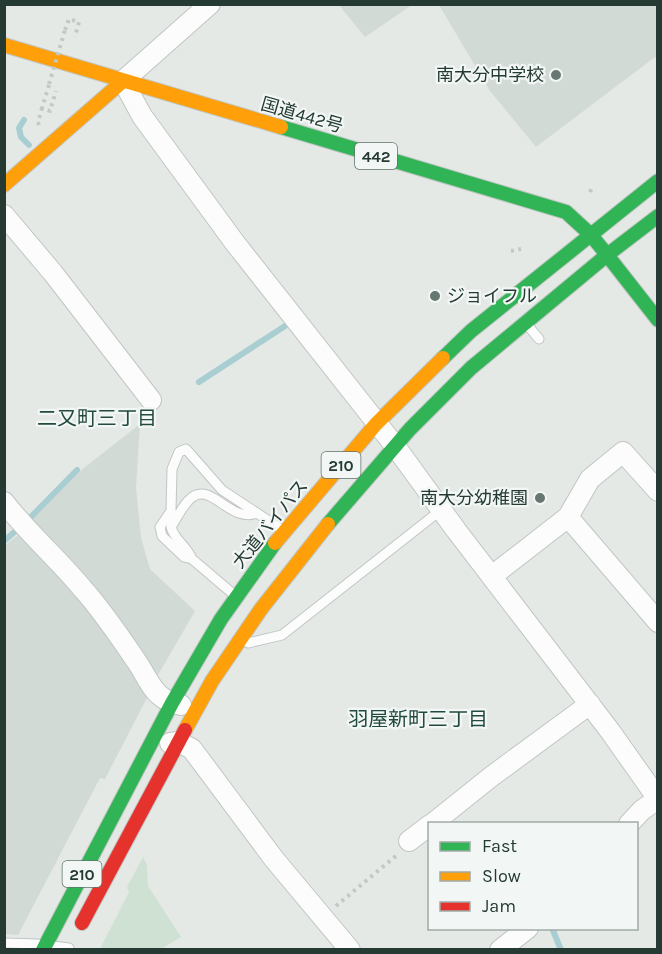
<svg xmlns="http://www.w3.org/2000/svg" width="662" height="954" font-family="Karla,'Noto Sans JP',sans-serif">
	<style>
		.built { fill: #d2dad6 }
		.green { fill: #cfe1d3 }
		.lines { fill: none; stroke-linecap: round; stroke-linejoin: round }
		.stream { stroke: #a8ced2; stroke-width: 6 }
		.lane-casing { stroke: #c1c6c3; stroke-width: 11 }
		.street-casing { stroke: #c1c6c3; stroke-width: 22 }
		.fast-casing { stroke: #c0c6c3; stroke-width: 16 }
		.slow-casing { stroke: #c0c6c3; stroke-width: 16 }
		.jam-casing { stroke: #c0c6c3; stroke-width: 16 }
		.path { stroke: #c1c9c4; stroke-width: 4; stroke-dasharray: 3 4.5; stroke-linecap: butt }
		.lane { stroke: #fbfcfb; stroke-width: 9 }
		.street { stroke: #fbfcfb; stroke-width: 20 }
		.fast { stroke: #30b455; stroke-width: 14 }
		.slow { stroke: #ff9f0a; stroke-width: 14 }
		.jam { stroke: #e5322d; stroke-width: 14 }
		.path-bridge { stroke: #c1c9c4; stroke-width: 4; stroke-dasharray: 3 4.5; stroke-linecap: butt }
		.poi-dot { fill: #677772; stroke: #f2f7f5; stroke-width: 2 }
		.labels { text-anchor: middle; stroke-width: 4.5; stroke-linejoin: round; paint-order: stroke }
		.shield { fill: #f2f7f5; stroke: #62736d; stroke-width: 1.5 }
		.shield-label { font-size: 16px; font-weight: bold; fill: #243a33 }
		.poi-label { font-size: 18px; fill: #243a33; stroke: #f2f7f5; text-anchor: end }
		.street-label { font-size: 18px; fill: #243a33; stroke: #f2f7f5 }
		.neighbourhood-label { font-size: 20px; fill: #224a3f; stroke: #f2f7f5 }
	</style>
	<rect width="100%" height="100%" fill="#e4e9e6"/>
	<path class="built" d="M339,5H412L365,37Z
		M439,5H657V59L655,57L536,147L490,91Z
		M140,424L136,487L141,538L150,569L195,611L154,682L27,525L80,471Z
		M23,531L80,591L150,692L105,779L100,778L18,935L5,934L4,546Z"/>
	<path class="green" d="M143,857L147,865L148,886L181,937L161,949H100L129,892L127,887Z"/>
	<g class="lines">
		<path class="stream" d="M24,120L19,128L21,137L29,145
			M199,382L285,326
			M26,522L77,470
			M4,541L19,528
			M552,928L561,950"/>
		<g class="lane-casing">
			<path id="lane" d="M529,327L539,339
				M192,559C187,546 175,541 171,527C177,518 182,507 189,500C210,478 229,524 257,513
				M232,593L192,559L184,557L162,536L160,527L171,511L172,469L179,452L186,449L222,490L281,529
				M248,643L282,635L441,510
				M4,943L38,944
				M52,946L69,948"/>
		</g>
		<g class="street-casing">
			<path id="street" d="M210,4L123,81L142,116L235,243L395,446L456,530L610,731L658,799
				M4,215L53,273L151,400
				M4,502C28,533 57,558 82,588C102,610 120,637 137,662C151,683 154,700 181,705
				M568,517L658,622
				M492,576L568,517L590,479L623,452L658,491
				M170,743L179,742L192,749L274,859L350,950
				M432,824L492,776L590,704
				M629,824L642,810L658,799
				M409,841L430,825
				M500,950L528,928"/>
		</g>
		<g class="fast-casing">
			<path id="fast" d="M281,127L566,212L590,234L604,251
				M607,255L658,320
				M443,358L471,331L658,181
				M328,524L410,429L471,368L607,255L658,216
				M43,950L172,703L221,619L275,543"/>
		</g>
		<g class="slow-casing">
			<path id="slow" d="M4,45L281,127
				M4,185L123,81
				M275,543L376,424L443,358
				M185,730L212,681L261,609L328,524"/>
		</g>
		<g class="jam-casing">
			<path id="jam" d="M82,923L185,730"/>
		</g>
		<path class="path" d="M65,30L69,19L79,22L75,37
			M49,85L42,108L50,111L56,91
			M39,125L38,122L42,108
			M590,192L592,187
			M511,251L521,249
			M336,906L397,855"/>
		<use href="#lane" class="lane"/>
		<use href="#street" class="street"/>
		<use href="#fast" class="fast"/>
		<use href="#slow" class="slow"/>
		<use href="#jam" class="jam"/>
		<path class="path-bridge" d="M49,84L65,30"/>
	</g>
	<g class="poi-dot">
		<circle cx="556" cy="75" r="6"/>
		<circle cx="435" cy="296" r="6"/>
		<circle cx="540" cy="498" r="6"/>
	</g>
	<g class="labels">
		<g class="shield">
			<rect x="355" y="143" width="42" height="26" rx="4.5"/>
			<rect x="321.5" y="452" width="39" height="26" rx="4.5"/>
			<rect x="62.5" y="861" width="39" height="26" rx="4.5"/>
		</g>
		<g class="shield-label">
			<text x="376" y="162">442</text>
			<text x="341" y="471">210</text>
			<text x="82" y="880">210</text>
		</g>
		<g class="poi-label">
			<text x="544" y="81">南大分中学校</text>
			<text x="447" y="302" text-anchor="start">ジョイフル</text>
			<text x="528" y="504">南大分幼稚園</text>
		</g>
		<g class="street-label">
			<text transform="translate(302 115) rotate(16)" y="6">国道442号</text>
			<text transform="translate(270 524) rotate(-51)" y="6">大道バイパス</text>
		</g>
		<g class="neighbourhood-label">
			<text x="97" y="425">二又町三丁目</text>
			<text x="418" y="726">羽屋新町三丁目</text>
		</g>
	</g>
	<rect width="662" height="954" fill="none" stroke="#243a33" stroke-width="12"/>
	<rect x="428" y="822" width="210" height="108" fill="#f2f7f5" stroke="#a0aba7" stroke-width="1.5"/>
	<rect x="440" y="842" width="30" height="9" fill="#30b455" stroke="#a0aba7" stroke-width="1.5"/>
	<text x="482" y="852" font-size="18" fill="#243a33">Fast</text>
	<rect x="440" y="872" width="30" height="9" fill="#ff9f0a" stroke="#a0aba7" stroke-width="1.5"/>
	<text x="482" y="882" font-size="18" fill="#243a33">Slow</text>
	<rect x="440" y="902" width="30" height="9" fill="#e5322d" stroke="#a0aba7" stroke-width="1.5"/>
	<text x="482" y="912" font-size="18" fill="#243a33">Jam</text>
</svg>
